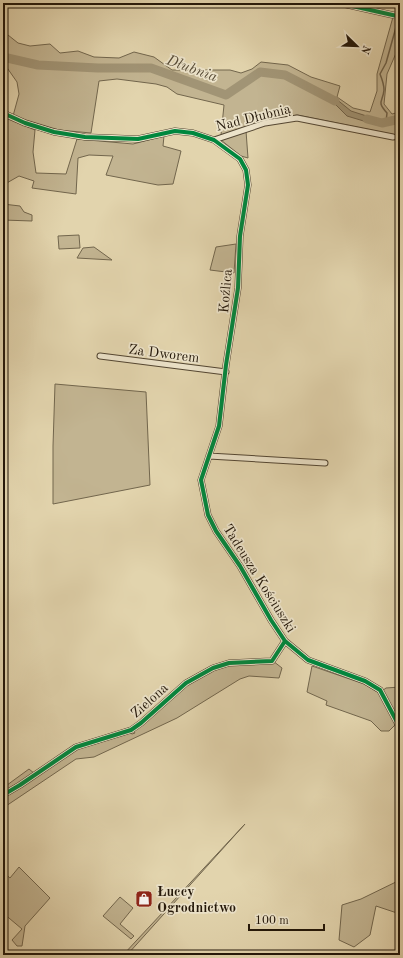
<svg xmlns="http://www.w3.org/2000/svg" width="403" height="958" font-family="'Old Standard TT',serif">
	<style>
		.green { fill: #c2b491; stroke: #72664d }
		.water { fill: #a19475; stroke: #6f624a }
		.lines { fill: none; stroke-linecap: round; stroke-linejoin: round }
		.stream { stroke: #6f624a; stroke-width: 1.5 }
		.river { stroke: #a19475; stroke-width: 9 }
		.minor-casing { stroke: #534632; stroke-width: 7 }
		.minor { stroke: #ece3ca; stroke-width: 5 }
		.cycleway-casing { stroke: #ece3ca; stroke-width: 6 }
		.cycleway { stroke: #00873e; stroke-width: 4 }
		.labels { text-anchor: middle; stroke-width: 3.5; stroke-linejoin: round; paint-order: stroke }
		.street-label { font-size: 14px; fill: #231709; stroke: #ece3ca }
		.poi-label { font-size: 14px; font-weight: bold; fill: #231709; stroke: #ece3ca; text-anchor: start }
		.water-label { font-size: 15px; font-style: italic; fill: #554934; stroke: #ece3ca }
	</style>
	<rect width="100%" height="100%" fill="#e2d4ad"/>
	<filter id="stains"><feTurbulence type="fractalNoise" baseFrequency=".005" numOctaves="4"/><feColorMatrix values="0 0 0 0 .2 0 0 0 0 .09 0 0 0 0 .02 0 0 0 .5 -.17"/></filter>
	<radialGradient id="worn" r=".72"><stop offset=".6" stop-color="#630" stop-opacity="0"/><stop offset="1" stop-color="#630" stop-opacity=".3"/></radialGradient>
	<path class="green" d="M400,15V44L387,74L384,104L392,114L400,112V126H397L396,135L297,115L261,122L221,135L224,105L177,94L167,87L156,84L117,79L99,81L91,133L59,130L13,116L19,94L17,82L3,62V31L18,43L30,46L50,44L60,53L78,51L94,57L119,58L134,52L154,57L172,70H230L241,73L252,69L261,62L288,65L311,77L340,86L337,97L353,108L370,112L377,91V74L393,17L399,19Z
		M3,117L35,130L33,152L36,173L66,174L77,139L133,144L164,136L163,146L181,151L173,184L158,185L106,175L113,156L89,155L78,158L76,194L32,188L34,181L19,176L5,184L3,189Z
		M246,131L248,158L241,156L221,140Z
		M3,204L20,206L24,212L32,215V221L3,220Z
		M79,235L80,248L59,249L58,236Z
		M236,244L234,273L210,270L216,247Z
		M94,247L112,260L77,258L83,248Z
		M55,384L146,392L150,485L53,504V446Z
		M273,661L282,668L279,678L249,676L240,679L177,718L94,757L76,759L3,808V798L78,747L129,732L132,734L135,733L133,730C159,708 191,674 224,666C240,662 257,667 273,661Z
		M312,666L364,684L379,693L396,724L389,731H381L371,721L326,705L327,701L307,692Z
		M400,687V721L382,691L386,688Z
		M29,769L35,774L3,794V788Z
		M245,824L127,955H123Z
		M19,867L50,898L25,926L22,946H17L12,940L22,929L3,913V872L10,878Z
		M400,880V914L376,906L370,935L354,947L339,940L342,905L361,899Z
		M120,897L133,908L120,924L134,936L131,939L103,916Z"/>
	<path class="water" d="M325,93L335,98L351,111L379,120L377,125L347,116L334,103L325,99Z"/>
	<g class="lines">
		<path class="stream" d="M386,122L387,113C376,101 383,102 384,90C384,85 382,79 380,74L386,63L398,20"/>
		<path class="river" d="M3,57L38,65L98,68H151L226,95L260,72L285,75L335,101
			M367,119L382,123L400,119"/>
		<g class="minor-casing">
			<path id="minor" d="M339,3L397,16L400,8
				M3,113L25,123L54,132L85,137L138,139L175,131L193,133L214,140L240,159L246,170L248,185L240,236L238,288L226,365L219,426L201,480L208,515L216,531L240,566L271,620L285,641L308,660L365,681L380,690L397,722L400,724
				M214,140L265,123L297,118L393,137
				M100,356L226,372
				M209,456L325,463
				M3,795L20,785L76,747L131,730L141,723L186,683L213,668L229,663L272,661L285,641"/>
		</g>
		<use href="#minor" class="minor"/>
		<g class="cycleway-casing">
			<path id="cycleway" d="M339,3L397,16L400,8
				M3,113L25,123L54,132L85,137L138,139L175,131L193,133L214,140L240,159L246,170L248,185L240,236L238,288L226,365L219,426L201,480L208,515L216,531L240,566L271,620L285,641L308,660L365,681L380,690L397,722L400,724
				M3,795L20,785L76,747L131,730L141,723L186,683L213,668L229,663L272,661L285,641"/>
		</g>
		<use href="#cycleway" class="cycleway"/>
	</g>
	<defs>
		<g id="shop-square" transform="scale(0.9)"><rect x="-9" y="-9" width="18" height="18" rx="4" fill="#8f2418" stroke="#ece3ca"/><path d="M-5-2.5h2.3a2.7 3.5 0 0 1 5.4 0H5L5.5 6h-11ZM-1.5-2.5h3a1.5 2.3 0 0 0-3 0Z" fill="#fff"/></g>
	</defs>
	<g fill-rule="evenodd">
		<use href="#shop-square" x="144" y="899"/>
	</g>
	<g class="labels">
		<g class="street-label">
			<text transform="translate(253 117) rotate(-14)" y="5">Nad Dłubnią</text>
			<text transform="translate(225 291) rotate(-85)" y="5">Koźlica</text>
			<text transform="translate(164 353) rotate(7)" y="5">Za Dworem</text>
			<text transform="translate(260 578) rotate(58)" y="5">Tadeusza Kościuszki</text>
			<text transform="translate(149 700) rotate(-42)" y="5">Zielona</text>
		</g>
		<g class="poi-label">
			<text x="157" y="896">Łuccy<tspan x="157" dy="16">Ogrodnictwo</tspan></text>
		</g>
		<g class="water-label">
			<text transform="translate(192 68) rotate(20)" y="5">Dłubnia</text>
		</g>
	</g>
	<rect width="403" height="958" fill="none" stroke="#e2d4ad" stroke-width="16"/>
	<rect x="4" y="4" width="395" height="950" fill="none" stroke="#231709" stroke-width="2"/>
	<rect x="8" y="8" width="387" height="942" fill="none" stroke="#231709"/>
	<g transform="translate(357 46) rotate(113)" stroke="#ece3ca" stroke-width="3" paint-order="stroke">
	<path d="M0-3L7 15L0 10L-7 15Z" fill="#231709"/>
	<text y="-6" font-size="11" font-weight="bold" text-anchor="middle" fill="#231709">N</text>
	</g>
	<path d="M249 924v6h75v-6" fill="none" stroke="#231709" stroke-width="2"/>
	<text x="255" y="924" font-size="12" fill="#231709" stroke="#ece3ca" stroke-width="3" paint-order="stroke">100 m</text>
	<rect width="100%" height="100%" filter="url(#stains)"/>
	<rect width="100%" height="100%" fill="url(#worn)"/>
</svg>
